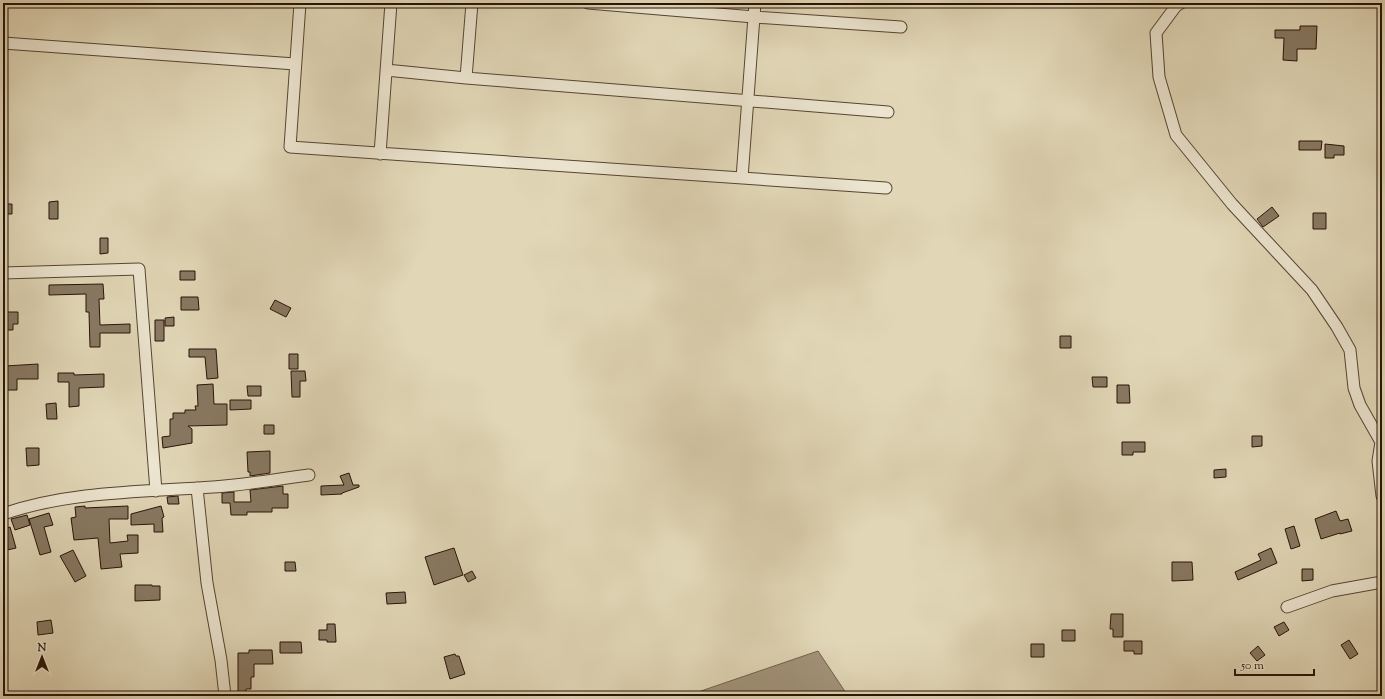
<svg xmlns="http://www.w3.org/2000/svg" width="1385" height="699" font-family="'Sorts Mill Goudy',serif">
	<style>
		.water { fill: #a2947b; stroke: #71604d }
		.building { fill: #887963; stroke: #271307 }
		.lines { fill: none; stroke-linecap: round; stroke-linejoin: round }
		.street-casing { stroke: #564433; stroke-width: 13 }
		.street { stroke: #ece5d0; stroke-width: 11 }
	</style>
	<rect width="100%" height="100%" fill="#e1d7b7"/>
	<filter id="stains"><feTurbulence type="fractalNoise" baseFrequency=".005" numOctaves="4"/><feColorMatrix values="0 0 0 0 .2 0 0 0 0 .09 0 0 0 0 .02 0 0 0 .5 -.17"/></filter>
	<radialGradient id="worn" r=".72"><stop offset=".6" stop-color="#630" stop-opacity="0"/><stop offset="1" stop-color="#630" stop-opacity=".3"/></radialGradient>
	<path class="water" d="M818,651L848,696H696L698,692Z"/>
	<path class="building" d="M1300,26H1317L1316,49H1297V61L1283,60L1284,38H1275V30H1300Z
		M1299,141H1322L1321,150H1299Z
		M1325,144L1344,146V155H1334V158H1325Z
		M58,201V219H49V202Z
		M3,204H12V214H3Z
		M1272,207L1279,216L1263,227L1257,219Z
		M1313,213H1326V229H1313Z
		M100,238H108V253L100,254Z
		M180,271H195V280H180Z
		M103,284L104,299H99L100,325L130,324V333H100V347H90L89,312H86V294L49,295V285Z
		M181,297H198L199,310H181Z
		M275,300L291,308L286,317L270,309Z
		M5,312H18V324H13V330H5Z
		M174,317V326H165V318Z
		M155,320H164V341H155Z
		M1060,336H1071V348H1060Z
		M189,349H216L218,378L207,379L205,357H189Z
		M289,354H298V369H289Z
		M38,364V379H17V390H5V366Z
		M291,371H305L306,381H300V397H292Z
		M58,373H74V375L104,374V387L79,388V406L69,407V382H58Z
		M1092,377H1107V387H1093Z
		M213,384L214,404H227V425L188,426L192,429V443L163,448L162,437L170,436V419H173V413H185V410H196L195,406H198L197,385Z
		M1117,385H1129L1130,403H1117Z
		M247,386H261V396H248Z
		M230,400H251V409L230,410Z
		M56,403L57,419H47L46,404Z
		M264,425H274V434H264Z
		M1252,436H1262V446L1252,447Z
		M1122,442H1145V452H1133V455H1122Z
		M26,448H39V465L27,466Z
		M270,451V473L250,476V472H248L247,452Z
		M1226,469V477L1214,478V470Z
		M349,473L353,485H359V487L342,493V494L321,495V486L344,485L340,476Z
		M283,486V494H288V508H272V512H247V515H231L230,503H222V493L234,492V502H251L250,490Z
		M178,496L179,504H168L167,497Z
		M85,506V508L128,506V519H109L110,543L128,541L127,535H138V553L120,554L122,567L101,569L98,538L74,540L71,518L76,517L75,507Z
		M161,506L164,517L162,518L163,532H154V524L131,525V514Z
		M1336,511L1340,521L1348,519L1352,531L1340,534V533L1321,539L1315,519Z
		M49,513L53,525L44,527L51,552L40,555L29,519Z
		M27,515L30,525L15,530L11,519Z
		M1294,526L1300,546L1291,549L1285,529Z
		M10,527L16,548L3,551V529Z
		M454,548L463,575L434,585L425,557Z
		M1271,548L1277,563L1238,580L1235,572L1261,560L1258,554Z
		M73,550L86,576L75,582L60,556Z
		M285,562H295L296,571H285Z
		M1172,562H1192L1193,580L1172,581Z
		M1302,569H1313V580L1302,581Z
		M472,571L476,578L468,582L464,575Z
		M135,585H152V586H160V600L135,601Z
		M405,592L406,603L387,604L386,593Z
		M1111,614H1123V637H1113V629H1110Z
		M51,620L53,633L38,635L37,622Z
		M1284,622L1289,630L1279,636L1274,627Z
		M327,624H335L336,642H327V640H319V630H327Z
		M1062,630H1075V641H1062Z
		M1349,640L1358,654L1350,659L1341,645Z
		M1124,641H1142V654H1134V651H1124Z
		M280,642H301L302,653H280Z
		M1031,644H1044V657H1031Z
		M1258,646L1265,655L1257,661L1250,653Z
		M249,650H272L273,664H254V677H251V689H246V694H238V653H249Z
		M455,654L456,656H459L465,674L450,679L444,657Z"/>
	<g class="lines">
		<g class="street-casing">
			<path id="street" d="M300,3L290,147L886,188
				M588,3L754,17L901,27
				M1181,3L1176,6L1156,33L1159,77L1176,135L1232,204L1312,290L1337,327L1350,350L1354,388L1360,405L1381,442L1378,461L1382,496
				M3,43L295,64
				M386,70L466,78L888,112
				M466,78L472,3
				M380,154L391,3
				M742,178L755,3
				M3,273L139,269L156,491
				M197,488L207,583L221,660L225,696
				M3,514C70,491 143,492 213,487C245,485 277,479 309,475
				M1287,607L1332,591L1382,582"/>
		</g>
		<use href="#street" class="street"/>
	</g>
	<rect width="1385" height="699" fill="none" stroke="#e1d7b7" stroke-width="16"/>
	<rect x="4" y="4" width="1377" height="691" fill="none" stroke="#271307" stroke-width="2"/>
	<rect x="8" y="8" width="1369" height="683" fill="none" stroke="#271307"/>
	<g transform="translate(42 657)" stroke="#ece5d0" stroke-width="3" paint-order="stroke">
	<path d="M0-3L7 15L0 10L-7 15Z" fill="#271307"/>
	<text y="-6" font-size="11" font-weight="bold" text-anchor="middle" fill="#271307">N</text>
	</g>
	<path d="M1235 669v6h79v-6" fill="none" stroke="#271307" stroke-width="2"/>
	<text x="1241" y="669" font-size="12" fill="#271307" stroke="#ece5d0" stroke-width="3" paint-order="stroke">50 m</text>
	<rect width="100%" height="100%" filter="url(#stains)"/>
	<rect width="100%" height="100%" fill="url(#worn)"/>
</svg>
